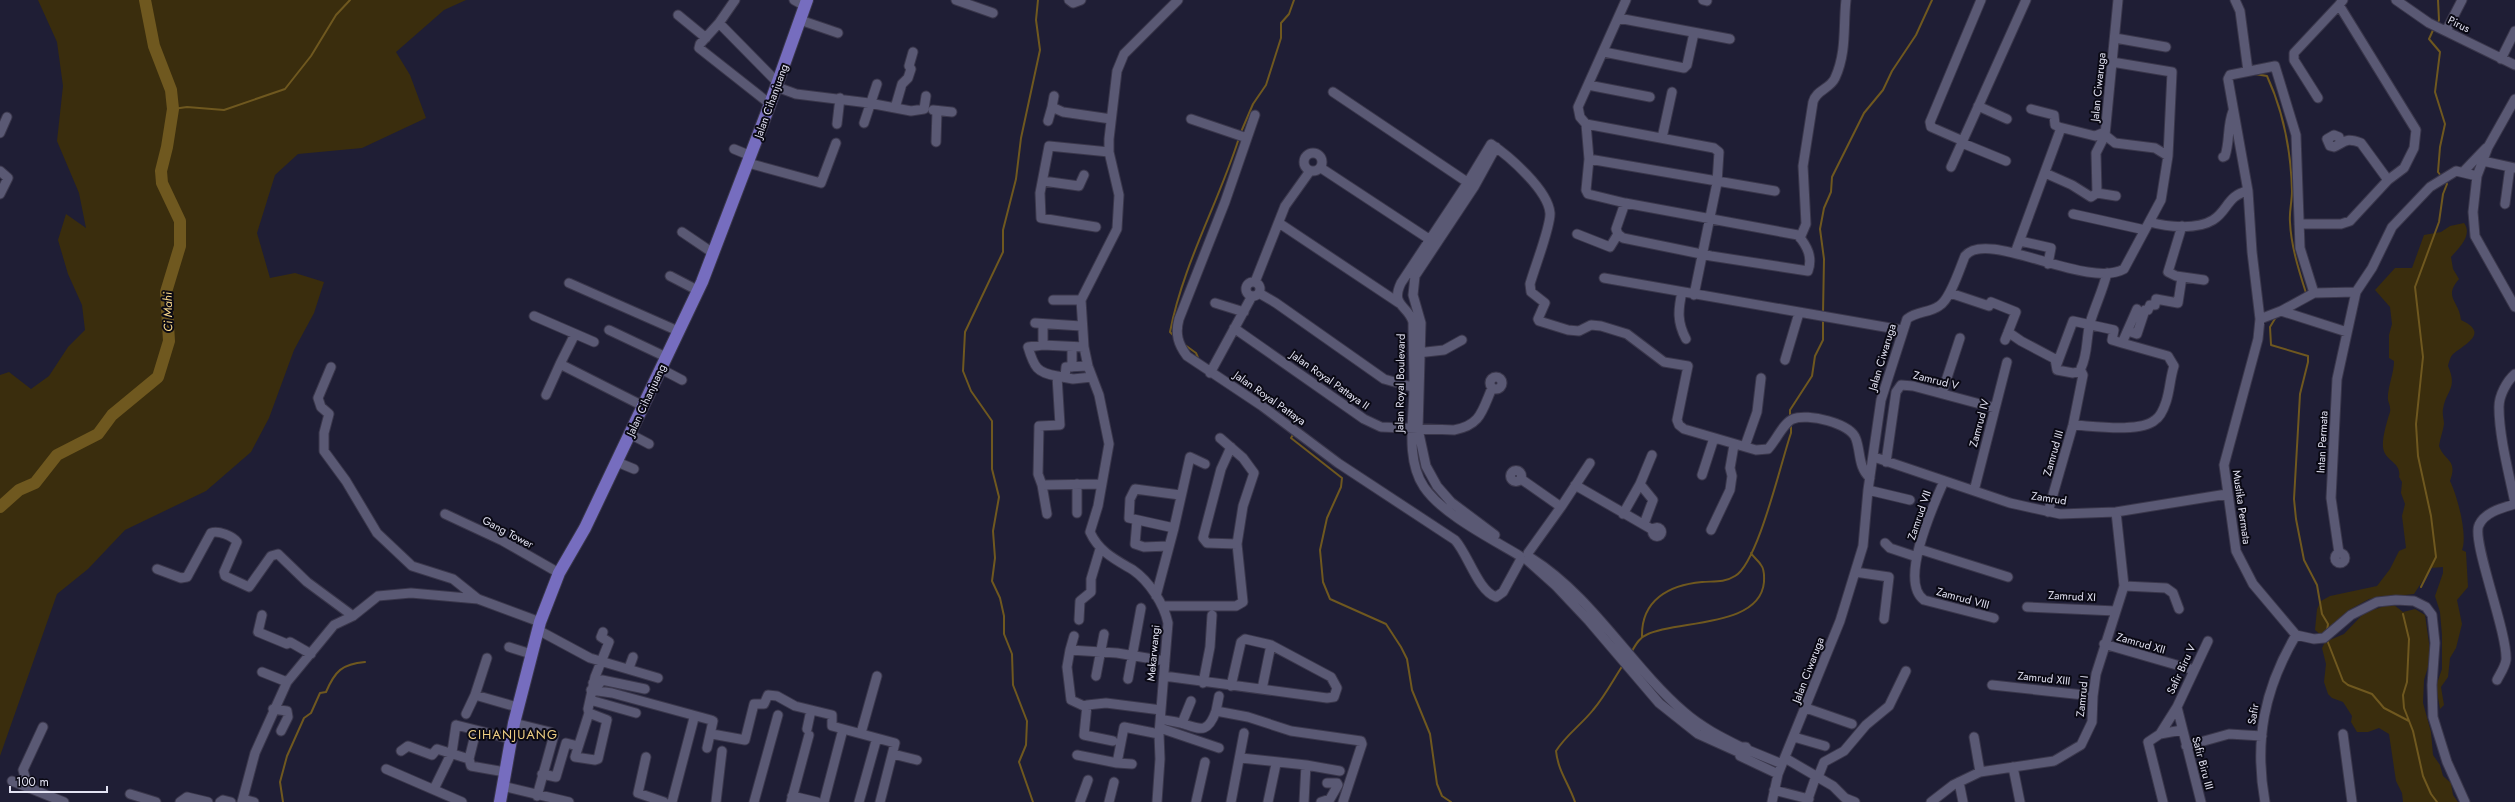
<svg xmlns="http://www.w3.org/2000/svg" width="2515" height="802" font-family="Jost,sans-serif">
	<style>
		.green { fill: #3a2d0d }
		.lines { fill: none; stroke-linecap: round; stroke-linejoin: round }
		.stream { stroke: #6f581f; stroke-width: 2 }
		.river { stroke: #6f581f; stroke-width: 12 }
		.minor-casing { stroke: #3a374b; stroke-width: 11 }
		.major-casing { stroke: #3a374b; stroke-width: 14 }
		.minor { stroke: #5a5974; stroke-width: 9 }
		.major { stroke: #766dbf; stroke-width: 12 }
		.labels { text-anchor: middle; stroke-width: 4; stroke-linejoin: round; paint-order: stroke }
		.street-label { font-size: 11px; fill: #e3e3f3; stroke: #0a0914 }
		.water-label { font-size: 12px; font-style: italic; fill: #fcdb8d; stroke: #0a0914 }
		.quarter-label { font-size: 13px; letter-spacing: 1px; fill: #eece83; stroke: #0a0914 }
	</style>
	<rect width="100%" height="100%" fill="#1f1e35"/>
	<path class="green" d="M38,0H466L444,10L396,52L410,75L426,118L362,148L298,154L275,175L257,233L270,278L295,273L324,282L314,313L294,350L269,418L251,452L206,491L125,530L88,569L57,594L0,756V375L9,372L31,389L49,376L68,347L85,330L82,305L68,274L58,240L66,214L86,228L79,193L57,141L63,86L57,42Z
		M2464,223C2473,235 2459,248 2451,257L2453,269L2459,279C2443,298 2459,300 2461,320C2489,333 2467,343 2453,354C2450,357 2449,362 2448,366C2458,389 2446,390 2443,409C2442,415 2444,419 2444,424C2443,431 2440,439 2439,446C2445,462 2458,459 2450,481C2457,495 2468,535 2462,550L2466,552L2468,587L2457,600L2462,624L2456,648L2450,658L2448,677L2441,687L2444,705L2440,709L2436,686L2442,669V635L2440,612L2435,596L2443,573V567L2431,568L2414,594L2369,599L2349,610L2321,635L2315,630L2317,609L2321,601L2330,596L2377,586L2390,569L2399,551L2406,548L2402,516L2405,504L2401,493L2402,482L2399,477C2402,462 2384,461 2383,447C2382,438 2387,421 2390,412C2391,408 2389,404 2388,400C2387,388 2394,374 2394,361L2389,358V335L2392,324L2390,307L2375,290L2395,268H2412L2424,235L2441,232L2450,226Z
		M2388,605H2394L2403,612L2415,609L2425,615L2431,657L2424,680L2423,703L2431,732L2433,755L2440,765L2443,776L2451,783L2453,795L2458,802H2403L2402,793L2396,781L2389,734L2379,728L2368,732H2357L2351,722L2352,716L2343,702L2332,698L2328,694L2324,682L2326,664L2322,648L2325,642L2344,634L2364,613Z"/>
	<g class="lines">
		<path class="stream" d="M2437,25L2439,20L2438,0
			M2434,28L2429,39L2440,52L2435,92L2445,124L2440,147L2438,172L2441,176
			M2255,74L2267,76C2284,113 2291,151 2292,191C2292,202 2289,212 2290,222C2291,246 2299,271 2306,293
			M173,109L187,107L224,110L285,89L311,56L336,15L350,0
			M1241,132L1253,104L1266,85L1281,38V23L1289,14L1294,0
			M1823,313L1824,259L1820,229L1824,208L1831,192L1832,177L1864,113L1883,90L1892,71L1916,35L1932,0
			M2276,317L2270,327L2271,345L2308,356V362L2300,394L2294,499L2296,519L2304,560L2317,585L2322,614L2328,624L2327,631
			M1174,336L1170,332C1183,264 1218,204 1239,138
			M1185,345L1196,353L1199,360
			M1790,418V410L1812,376L1815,356L1823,340V319
			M1294,433L1291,438L1342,478L1341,487L1327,518L1320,550L1323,582L1330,599L1386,624L1401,647L1407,659L1412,690L1430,734L1437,784L1442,796L1451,802
			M2421,587L2436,557L2431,516L2418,456L2416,424L2423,357L2415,287L2439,222L2443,194L2447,184L2445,181
			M2403,614L2409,639L2407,682L2403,695L2404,708L2413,731L2423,776L2431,794L2437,802
			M1642,637C1641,600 1669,585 1702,582C1713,581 1724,583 1735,576C1758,563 1781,462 1791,433V424
			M2327,640L2343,681L2348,685L2372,694L2384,708L2409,721
			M1632,651C1636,644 1640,637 1648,634C1677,620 1760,628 1764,582C1764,577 1765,570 1761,565C1758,560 1754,558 1751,553
			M283,802L280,782L287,756L304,718L311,713L320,693L326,692C335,671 342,664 365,662
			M1033,802L1019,762L1026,745L1027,721L1013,685L1012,654L1004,634V616L1000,598L992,581L995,558L993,531L999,497L992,469V421L971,391L963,371L965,332L1003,252V230L1016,179L1021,138L1040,50L1036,20L1038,0
			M1575,802C1569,784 1558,771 1556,751C1566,735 1581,725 1593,710C1605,696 1613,680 1623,665"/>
		<path class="river" d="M0,507L19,490L35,483L57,455L98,434L112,415L158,377L169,341L166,292L180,246V221L162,183L161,171L167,147L173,109L171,90L154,46L145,0"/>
		<g class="minor-casing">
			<path id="minor" d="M735,0L719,23L700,44L699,48L770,104
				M794,0L805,6
				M956,0L993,13
				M1069,0L1073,3L1081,0
				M1626,0L1578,107L1580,117L1586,124L1589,159L1775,191
				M1703,0L1707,1
				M2235,0L2240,11L2248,71
				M2396,0L2429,23L2515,65
				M678,15L706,38
				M1618,18L1730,39
				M800,20L838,33
				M719,23L778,83
				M2446,31L2462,0
				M2115,38L2166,47
				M1604,52L1684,68L1687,65L1694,33
				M2501,59L2515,31
				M2112,62L2172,72L2168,156
				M1588,85L1650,97
				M777,87L796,94L869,103L911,111L924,109L926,96
				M1333,92L1473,186
				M2318,98L2294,60V53L2339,5
				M2515,99L2488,147L2477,176L2473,212L2475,236L2515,307
				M1978,106L2007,119
				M1052,107L1054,96
				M895,108L902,84L908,78L911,69L909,66L913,52
				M2031,109L2054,115L2055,125L2059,127L2095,136L2105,132
				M933,110L952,112
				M1255,115L1225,202L1179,319C1175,334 1178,344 1187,356L1262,406L1338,463L1455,540C1468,554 1478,591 1496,597L1503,592L1521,559
				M1191,119L1247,138
				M1048,121L1052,107L1063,112L1111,119
				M864,123L877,84
				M837,124L840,98
				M1586,124L1714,148L1719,152L1717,183L1694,295
				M0,133L7,117
				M1662,138L1672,92
				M1963,141L1931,127L1930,122L1981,0
				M936,142L937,111
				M2340,142L2339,137L2334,135L2327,139L2330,146L2334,147C2345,142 2346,137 2361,143L2388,180
				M1962,143L2006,161
				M734,149L751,156
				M1304 162a9 9 0 1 1 18 0a9 9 0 1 1-18 0Z
				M2223,157L2225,156C2230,141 2227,126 2233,111
				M1589,159L1586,190L1588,194L1625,203L1798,235C1807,246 1813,257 1808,271L1711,256L1623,238L1618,234
				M2483,161L2515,168
				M748,163L821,183L836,143
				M1951,167L2026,0
				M1321,168L1435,243
				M0,171L8,178L0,194
				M2463,172L2486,148
				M2045,173L2072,185L2091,197L2097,193L2096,153L2105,135
				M1043,181L1079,186L1084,175
				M2097,193L2116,196
				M2505,204L2510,167
				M2073,214L2145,230
				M2150,222C2167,227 2197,230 2213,220C2228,211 2227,195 2248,191
				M1279,223L1399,303
				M2299,224H2341L2350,221L2388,180L2404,168L2414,148L2416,130L2339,5L2343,0
				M2182,226L2168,272L2176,276L2204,280
				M1096,227L1041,218L1040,193L1049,146L1109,152
				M682,232L713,253
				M1577,234L1610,247L1618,234L1616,229L1625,203
				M1800,238L1806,224L1803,166L1813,102C1816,90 1830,89 1835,78C1847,52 1843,26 1846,0
				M2020,241L2051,248L2048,264
				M2015,253L2061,128
				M670,276L697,290
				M1604,278L1902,330
				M1255,282L1285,206L1310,171
				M1246 289a7 7 0 1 1 14 0a7 7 0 1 1-14 0Z
				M569,283L678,331
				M1682,292C1678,310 1677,322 1686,339
				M1259,293L1276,303L1384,379L1419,389
				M1950,293L1989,306L1991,302L2016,312L2005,340
				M2314,293L2300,248L2296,135L2275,66L2230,75L2228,79L2248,191L2252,252L2260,319L2258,339L2224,465L2236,551L2253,584L2296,635L2314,639L2324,638L2351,615L2377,602L2396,600L2414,601L2426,607L2432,615L2435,643L2432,685L2433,717L2447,762L2465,802
				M1053,300H1081
				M1215,303L1244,312
				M2281,311L2347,332
				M534,316L594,342
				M2260,319L2281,311L2314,293L2356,292L2372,268L2392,227L2430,187L2456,171L2477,176
				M1035,323L1081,326
				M1234,328L1364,419L1381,427L1454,430C1481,425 1482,411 1492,388
				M609,330L666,357
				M2128,331L2137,334L2145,310H2148L2150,305H2155L2156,299L2178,303L2182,277
				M2008,332L2021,341L2055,359L2057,370L2073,373L2081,371L2083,375L2073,425L2048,512
				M575,334L560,364L643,406
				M1043,345V324
				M1072,347V367
				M1417,353L1444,350L1462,340
				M1785,360L1799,313
				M2057,364L2073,321L2114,330L2112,340L2122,343
				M331,367L318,398L321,407L329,414L324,433V451L346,481L377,533L412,566L453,579L478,599
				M2081,368C2088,354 2086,338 2090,323C2095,306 2103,290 2107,273
				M661,369L682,380
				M1210,373L1252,296
				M2515,374C2507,381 2499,395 2499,407C2499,436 2509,474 2515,503
				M1057,376L1073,379L1092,377
				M1065,377L1066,367L1088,366
				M1490 383a6 6 0 1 1 12 0a6 6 0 1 1-12 0Z
				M1942,393L1960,338
				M546,395L560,364
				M2073,425C2093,426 2140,433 2155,420C2160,417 2164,408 2166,402C2170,390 2170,378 2174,366L2168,356L2122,343L2137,309
				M630,434L649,444
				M1745,446L1757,412L1761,378
				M1231,447L1221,469L1203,538L1207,543L1237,544
				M1874,457L2010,503L2060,514L2116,512L2227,494
				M617,462L634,469
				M1886,462L1896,392L1901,385L1913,386L1995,408
				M1510.5 476a5.5 5.5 0 1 1 11 0a5.5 5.5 0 1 1-11 0Z
				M1702,475L1714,438
				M1521,479L1561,507L1528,553
				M1944,481C1934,504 1898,581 1924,600L1994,618
				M1077,484V513
				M1640,484L1653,500L1644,524
				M1042,485L1102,484
				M1575,485L1653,530
				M1868,490L1910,500
				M1974,491L2007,362
				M1561,507L1590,463
				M445,514L503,541L559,573
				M1047,514L1042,485L1038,474L1039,426L1060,425L1057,376C1037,373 1034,367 1028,347L1043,345L1084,347
				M1623,514L1640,484L1652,455
				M1137,520L1135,544L1144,547L1168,546
				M1652.5 532a4.5 4.5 0 1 1 9 0a4.5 4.5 0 1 1-9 0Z
				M1174,528L1129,518L1130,499L1135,489L1180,495
				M1711,530L1730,490L1732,476L1730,468L1734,445
				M1495,535L1451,502L1437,486L1426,466L1418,429L1421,323L1413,295L1415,276L1474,187L1496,147
				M1885,543L1890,548L1917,557
				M1919,549L2008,577
				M2339,553L2331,498L2337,379L2356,292
				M2335 558a5 5 0 1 1 10 0a5 5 0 1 1-10 0Z
				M1520,556C1492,539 1442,514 1424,487C1405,459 1414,417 1414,386C1414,365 1413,344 1413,322C1408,305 1390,306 1401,283L1468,182L1491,144C1509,156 1548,190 1550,213C1551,226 1534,269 1530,284L1531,292L1545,303L1538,319L1539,321L1568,330L1579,331L1591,325L1601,326L1627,334L1664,362L1688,366L1677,420L1679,425L1684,429L1756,450L1768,449C1775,442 1784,422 1793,419C1807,413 1851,423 1856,439C1861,453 1858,467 1870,478
				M1531,558C1593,597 1629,664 1684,712C1701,727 1721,737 1741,747
				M1527,560L1556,586L1589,621L1659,703L1698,734L1738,752
				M157,569L181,578L187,577L211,533C218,530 233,536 237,542L224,572L225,576L249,587L271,556L278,554L307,582L353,616
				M1855,572L1889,577L1884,619
				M2124,586L2166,588L2173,593L2179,609
				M1156,596L1174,528L1190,457L1205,464
				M1163,606H1236L1243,602L1237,544L1243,506L1254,473L1243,458L1220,438
				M2027,607L2116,611
				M262,615L258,632L287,644L290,642L311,654
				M1079,620L1080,601L1091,592V579L1100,549
				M538,630L590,658L658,678
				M2104,644L2194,670
				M509,647L531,654
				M1070,650L1074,636
				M487,658L475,695L517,707
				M629,668L633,657
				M262,672L287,682
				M1096,676L1104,634
				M1164,676L1327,698L1334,697L1337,688L1331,677L1271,645L1245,639L1241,642L1231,686
				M1128,679L1141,608
				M2497,680C2500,674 2505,667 2506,660C2508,633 2471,540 2479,525C2485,512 2502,508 2515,504
				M593,683L599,684L602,680L645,689
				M1203,683L1210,647L1212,615
				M1992,685L2093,696
				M1262,689L1271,645
				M591,690L612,693L711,720L713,721L707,748
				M590,700L636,713
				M1086,707L1071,700L1067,667L1070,650L1117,653L1165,661
				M1806,708L1852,724
				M273,709L287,711L288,717L281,731
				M1216,711L1219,696
				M589,713L607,720L598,759L595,760L575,757L589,713L588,709L595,677L609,642L601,637L603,632
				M466,714L475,695
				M1161,719C1168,721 1174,721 1180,723C1199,728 1207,736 1216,711L1248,717L1291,731L1361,741L1362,744L1343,802
				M514,723L550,732L554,735L537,796
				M1182,723L1191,701
				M1160,728L1219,748
				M807,729L811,710
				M861,733L877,676
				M712,734L745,740L754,704H764L768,695L777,696L795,706L832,715V726L895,743L880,802
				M2160,734L2182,730
				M2343,734L2352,802
				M1794,737L1825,746
				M1974,737L1980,772
				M1113,741L1084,735L1087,705L1106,703L1161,710
				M2186,746L2229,734L2262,736
				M1748,750L1782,764
				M401,751L408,746L432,755L437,749L469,759L471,766L505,772
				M893,754L917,760
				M1077,755L1117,763L1124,727L1159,734
				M1745,756L1748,750L1746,747H1741L1738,750L1740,756L1778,774
				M646,757L638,793L664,802
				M1241,758L1306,765L1304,802
				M1785,758L1833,786L1845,798L1855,802
				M469,759L476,731
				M1117,763L1132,764
				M1306,765L1340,771
				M2013,767L2020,802
				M386,769L462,802
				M542,774L556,777L566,743L578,746
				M1818,777L1824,762L1844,751L1866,725L1889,706L1906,671
				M12,781L64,802
				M1959,782L1963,802
				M502,786L569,802
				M28,787L23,770L43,727
				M434,789L452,752L456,725L511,739
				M1774,790L1809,799
				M130,794L156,802
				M792,796L817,802
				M243,799L254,802
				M180,802L187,797L208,802
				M220,802L223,800L231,802
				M242,802L255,753L287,682L334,625L353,616L378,596L411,593L478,599L540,622
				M672,802L694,718
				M716,802L722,751
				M754,802L778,715
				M791,802L809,735
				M824,802L842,733
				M859,802L876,741
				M1080,802L1088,780
				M1109,802L1114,782
				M1157,802L1160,759L1159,734L1168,623C1164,604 1149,581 1133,570C1116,560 1099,552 1090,532L1098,506L1109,444L1099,395L1088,366L1084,347L1081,300L1117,229L1119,195L1109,152V139L1117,71L1124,54L1178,0
				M1196,802L1205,762
				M1231,802L1244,733
				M1268,802L1276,764
				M1321,802L1330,799L1338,785L1337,783H1327
				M1772,802L1778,774L1840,621L1863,546L1868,490L1881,400L1907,319C1917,311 1929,313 1939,306C1950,300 1960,268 1965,256C1987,228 2087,290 2124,269L2161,200L2168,156L2155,148L2115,143L2105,135L2118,0
				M1807,802L1816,776
				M1931,802L1953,785L1980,772L2054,761L2081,745L2092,722L2093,696L2096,674L2124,586L2116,512
				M2163,802L2148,742L2160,734L2177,707
				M2201,802L2177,707L2208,641
				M2265,802C2254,741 2264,689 2296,635"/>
		</g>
		<g class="major-casing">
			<path id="major" d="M500,802L514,723L540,622L559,573L585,528L702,282L770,104L807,0"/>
		</g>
		<use href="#minor" class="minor"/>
		<use href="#major" class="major"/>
	</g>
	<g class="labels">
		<g class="street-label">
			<text transform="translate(2459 24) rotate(26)" y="4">Pirus</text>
			<text transform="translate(2098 87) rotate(-84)" y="4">Jalan Ciwaruga</text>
			<text transform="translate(771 101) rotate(-70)" y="4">Jalan Cihanjuang</text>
			<text transform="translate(1882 357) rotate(-73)" y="4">Jalan Ciwaruga</text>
			<text transform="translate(1330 380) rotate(35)" y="4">Jalan Royal Pattaya II</text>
			<text transform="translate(1936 380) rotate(14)" y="4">Zamrud V</text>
			<text transform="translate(1400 383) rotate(-89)" y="4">Jalan Royal Boulevard</text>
			<text transform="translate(1270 398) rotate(35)" y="4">Jalan Royal Pattaya</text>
			<text transform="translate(646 400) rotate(-65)" y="4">Jalan Cihanjuang</text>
			<text transform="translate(1979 423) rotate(-75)" y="4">Zamrud IV</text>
			<text transform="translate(2322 442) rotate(-87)" y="4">Intan Permata</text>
			<text transform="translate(2053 453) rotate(-74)" y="4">Zamrud III</text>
			<text transform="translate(2049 498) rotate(9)" y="4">Zamrud</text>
			<text transform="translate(2242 507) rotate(82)" y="4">Mustika Permata</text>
			<text transform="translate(1919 515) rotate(-71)" y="4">Zamrud VII</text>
			<text transform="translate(508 532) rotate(28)" y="4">Gang Tower</text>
			<text transform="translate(2072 596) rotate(3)" y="4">Zamrud XI</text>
			<text transform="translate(1963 598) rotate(15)" y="4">Zamrud VIII</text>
			<text transform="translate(2141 643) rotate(16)" y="4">Zamrud XII</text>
			<text transform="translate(1153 653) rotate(-85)" y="4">Mekarwangi</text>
			<text transform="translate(2181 669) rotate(-65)" y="4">Safir Biru V</text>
			<text transform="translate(1808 670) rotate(-69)" y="4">Jalan Ciwaruga</text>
			<text transform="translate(2044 678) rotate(6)" y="4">Zamrud XIII</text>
			<text transform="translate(2082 696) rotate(-84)" y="4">Zamrud I</text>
			<text transform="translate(2253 714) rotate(-80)" y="4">Safir</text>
			<text transform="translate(2203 763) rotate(75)" y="4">Safir Biru III</text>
		</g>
		<g class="water-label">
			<text transform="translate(168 312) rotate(-91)" y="4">Ci Mahi</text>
		</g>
		<g class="quarter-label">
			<text x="513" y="739">CIHANJUANG</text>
		</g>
	</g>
	<path d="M10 786v6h97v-6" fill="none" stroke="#e3e3f3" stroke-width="2"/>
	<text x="16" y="786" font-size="12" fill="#e3e3f3" stroke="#0a0914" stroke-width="3" paint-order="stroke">100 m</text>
</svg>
